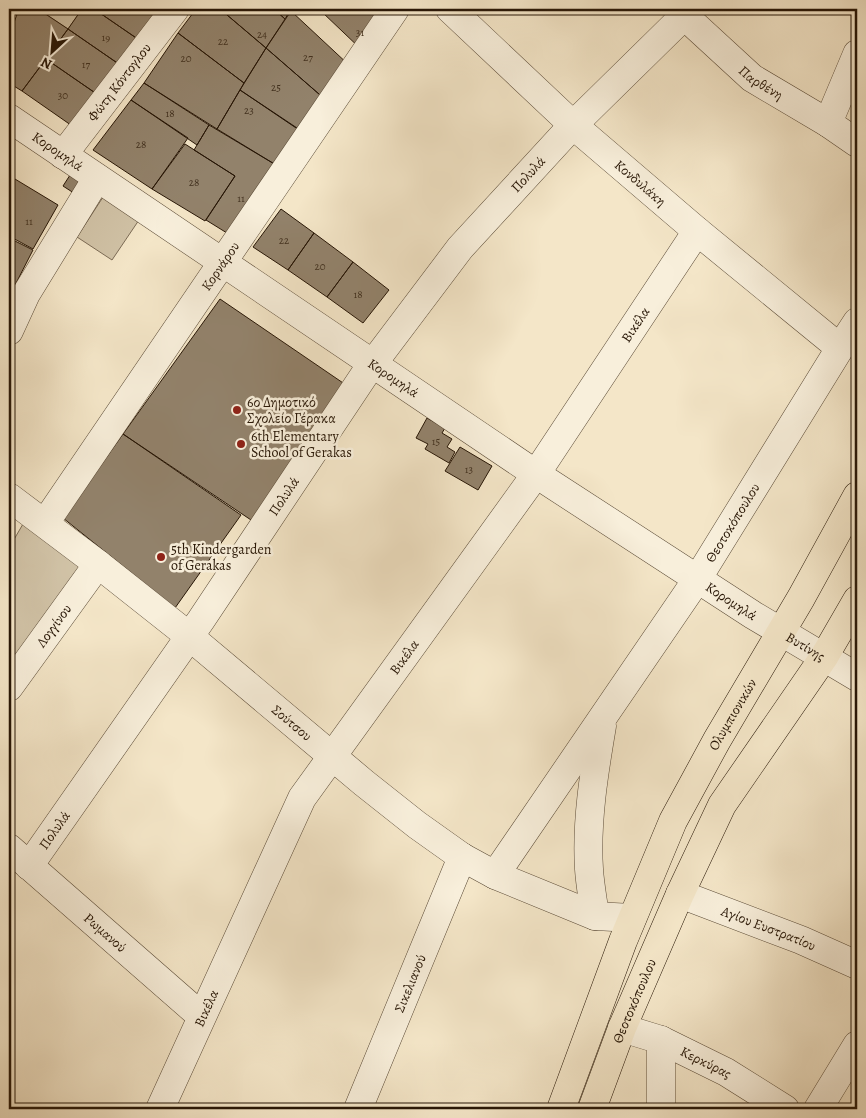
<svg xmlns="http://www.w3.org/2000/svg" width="866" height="1118" font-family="Alegreya,serif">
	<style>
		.green { fill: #d1c3a7; stroke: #7c6c56 }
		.building { fill: #92826b; stroke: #271606 }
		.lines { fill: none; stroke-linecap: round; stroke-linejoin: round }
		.minor-casing { stroke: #5a4a36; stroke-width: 29 }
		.major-casing { stroke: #271606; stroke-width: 29 }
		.minor { stroke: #f8efdb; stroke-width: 28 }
		.major { stroke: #f4e6c8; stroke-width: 28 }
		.poi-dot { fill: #8f2418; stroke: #f8efdb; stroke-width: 2 }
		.labels { text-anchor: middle; stroke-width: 5; stroke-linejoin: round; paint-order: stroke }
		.number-label { font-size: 11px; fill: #42311f }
		.street-label { font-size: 14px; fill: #271606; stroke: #f8efdb }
		.poi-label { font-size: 14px; fill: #271606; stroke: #f8efdb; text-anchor: start }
	</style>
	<rect width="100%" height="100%" fill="#f4e6c8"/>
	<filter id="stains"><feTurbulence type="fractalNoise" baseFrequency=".004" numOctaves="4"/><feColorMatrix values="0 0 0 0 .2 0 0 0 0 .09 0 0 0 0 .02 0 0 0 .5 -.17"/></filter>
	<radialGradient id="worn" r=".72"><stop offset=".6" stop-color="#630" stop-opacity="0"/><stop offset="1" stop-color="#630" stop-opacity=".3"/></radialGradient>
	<path class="green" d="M38,9H82L68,29Z
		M105,194L141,217L112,260L77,237Z
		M23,524L85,570L9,676V548Z"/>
	<path class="building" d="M19,9H38L68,29L22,91L9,83V36Z
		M82,9H94L145,44L126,69L68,29Z
		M94,9H153L164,18L145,44Z
		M196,9H220L266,48L244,83L178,33Z
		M220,9H274L285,19L266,48Z
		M274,9H291L285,19Z
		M322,9H392L364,52L322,12Z
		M291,11L350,66L327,101L266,48Z
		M68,29L126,69L104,99L46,59Z
		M178,33L244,83L217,129L144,83Z
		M266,48L327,101L302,132L240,90Z
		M46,59L104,99L78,130L22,91Z
		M144,83L209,125L197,145L131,100Z
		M240,90L303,132L281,168L217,129Z
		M131,100L188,138L152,189L93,150Z
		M209,125L281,168L235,238L206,220L235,176L194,150Z
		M185,144L235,176L205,221L152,189Z
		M72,172L89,183L80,197L63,186Z
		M10,176L58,205L33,249L9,236Z
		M281,209L314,233L288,270L253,247Z
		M314,233L353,262L327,297L288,270Z
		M9,238L33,250L12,291L9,290Z
		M353,262L389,290L363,323L327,297Z
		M220,299L349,387L257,524L123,434Z
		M427,418L445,428L442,433L452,439L447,447L455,452L449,463L425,449L428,444L416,438Z
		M123,434L241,515L175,608L63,518Z
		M460,447L492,466L478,490L445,471Z"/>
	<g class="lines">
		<g class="minor-casing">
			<g id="minor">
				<path id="s1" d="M450,9L573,125L697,231L840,348"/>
				<path id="s2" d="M677,9L752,78L828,123L857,143"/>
				<path id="s3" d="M9,118L536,474L753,615L857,677"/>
				<path d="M828,123L857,54"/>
				<path id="s4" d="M63,155L175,9"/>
				<path d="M9,331L26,294L97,178"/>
				<path id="s5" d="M9,497L98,564L189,636L364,783L417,825L462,857L495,875L595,916L632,918"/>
				<path id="s6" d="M45,523L395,9"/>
				<path id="s7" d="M9,687L98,564"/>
				<path id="s8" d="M9,848L201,1016"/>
				<path id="s9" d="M29,866L201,620L365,374L460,248L573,125L684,16"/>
				<path id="s10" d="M495,875L698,578L840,348L857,322"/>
				<path id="s11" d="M680,894L801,940L857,965"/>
				<path d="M595,916C593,900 590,885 589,869C586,822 594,773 602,726"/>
				<path id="s12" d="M622,1028L661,1040L726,1072L785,1109"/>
				<path id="s13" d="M160,1109L302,798L536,474L697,231"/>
				<path id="s14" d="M358,1109L462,857"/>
				<path d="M661,1109V1040"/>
				<path d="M818,1109L857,1045"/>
			</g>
		</g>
		<g class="major-casing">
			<g id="major">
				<path id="s15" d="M561,1109L623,941L673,821L717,740L801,598L857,496"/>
				<path id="s16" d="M592,1109L622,1028L680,894L722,805L824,657L857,600"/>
			</g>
		</g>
		<use href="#minor" class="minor"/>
		<use href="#major" class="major"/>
	</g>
	<g class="poi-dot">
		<circle cx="237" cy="410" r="5"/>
		<circle cx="241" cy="444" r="5"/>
		<circle cx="161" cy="557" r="5"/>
	</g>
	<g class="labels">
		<g class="number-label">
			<text x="360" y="36">31</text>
			<text x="262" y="38">24</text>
			<text x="106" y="41">19</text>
			<text x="223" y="45">22</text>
			<text x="308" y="61">27</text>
			<text x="186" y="62">20</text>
			<text x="86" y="68">17</text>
			<text x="276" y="91">25</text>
			<text x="63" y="99">30</text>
			<text x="249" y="114">23</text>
			<text x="170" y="117">18</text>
			<text x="141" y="148">28</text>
			<text x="194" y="186">28</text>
			<text x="241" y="202">11</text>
			<text x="29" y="225">11</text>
			<text x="284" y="244">22</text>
			<text x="320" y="270">20</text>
			<text x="358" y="298">18</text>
			<text x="436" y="445">15</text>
			<text x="469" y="473">13</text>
		</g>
		<g class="street-label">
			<text dy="5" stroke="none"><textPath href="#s4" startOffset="92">Φώτη Κόντογλου</textPath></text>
			<text dy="5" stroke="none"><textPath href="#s2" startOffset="112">Παρθένη</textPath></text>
			<text dy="5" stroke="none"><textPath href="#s3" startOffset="59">Κορομηλά</textPath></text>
			<text dy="5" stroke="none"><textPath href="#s9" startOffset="854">Πολυλά</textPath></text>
			<text dy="5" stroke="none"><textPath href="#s1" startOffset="258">Κονδυλάκη</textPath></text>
			<text dy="5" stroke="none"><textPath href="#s6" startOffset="311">Κορνάρου</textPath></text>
			<text dy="5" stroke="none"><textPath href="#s13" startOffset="921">Βικέλα</textPath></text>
			<text dy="5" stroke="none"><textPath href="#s3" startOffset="464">Κορομηλά</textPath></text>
			<text dy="5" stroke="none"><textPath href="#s9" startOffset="449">Πολυλά</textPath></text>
			<text dy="5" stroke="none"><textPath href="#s10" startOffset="425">Θεοτοκόπουλου</textPath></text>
			<text dy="5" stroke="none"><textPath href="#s3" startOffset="869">Κορομηλά</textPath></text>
			<text dy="5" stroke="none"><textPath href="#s7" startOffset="76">Λογγίνου</textPath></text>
			<text dy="5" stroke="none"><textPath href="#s3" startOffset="956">Βυτίνης</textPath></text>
			<text dy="5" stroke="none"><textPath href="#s13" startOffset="516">Βικέλα</textPath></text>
			<text dy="5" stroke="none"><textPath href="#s15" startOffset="431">Ολυμπιονικών</textPath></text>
			<text dy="5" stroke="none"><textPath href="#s5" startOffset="362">Σούτσου</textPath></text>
			<text dy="5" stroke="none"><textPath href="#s9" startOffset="44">Πολυλά</textPath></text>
			<text dy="5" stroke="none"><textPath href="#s11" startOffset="95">Αγίου Ευστρατίου</textPath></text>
			<text dy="5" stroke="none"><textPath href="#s8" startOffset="128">Ρωμανού</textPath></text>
			<text dy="5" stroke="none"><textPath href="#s14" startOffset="136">Σικελιανού</textPath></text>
			<text dy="5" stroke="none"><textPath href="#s16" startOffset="116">Θεοτοκόπουλου</textPath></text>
			<text dy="5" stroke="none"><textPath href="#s13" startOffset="111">Βικέλα</textPath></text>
			<text dy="5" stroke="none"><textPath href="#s12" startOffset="91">Κερκύρας</textPath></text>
		</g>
		<g class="poi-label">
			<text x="247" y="407">6ο Δημοτικό<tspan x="247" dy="16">Σχολείο Γέρακα</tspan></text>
			<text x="251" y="441">6th Elementary<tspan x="251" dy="16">School of Gerakas</tspan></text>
			<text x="171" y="554">5th Kindergarden<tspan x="171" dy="16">of Gerakas</tspan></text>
		</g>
	</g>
	<rect width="866" height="1118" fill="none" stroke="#f4e6c8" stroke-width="30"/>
	<rect x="10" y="10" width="846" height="1098" fill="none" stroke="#271606" stroke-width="2.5"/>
	<rect x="15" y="15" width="836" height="1088" fill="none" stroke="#271606"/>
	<g transform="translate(52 52) rotate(206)" stroke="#f8efdb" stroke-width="4" paint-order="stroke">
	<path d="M0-4L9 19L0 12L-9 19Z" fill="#271606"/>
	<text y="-8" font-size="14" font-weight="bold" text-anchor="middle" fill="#271606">N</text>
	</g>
	<rect width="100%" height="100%" filter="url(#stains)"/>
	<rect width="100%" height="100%" fill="url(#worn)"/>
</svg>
